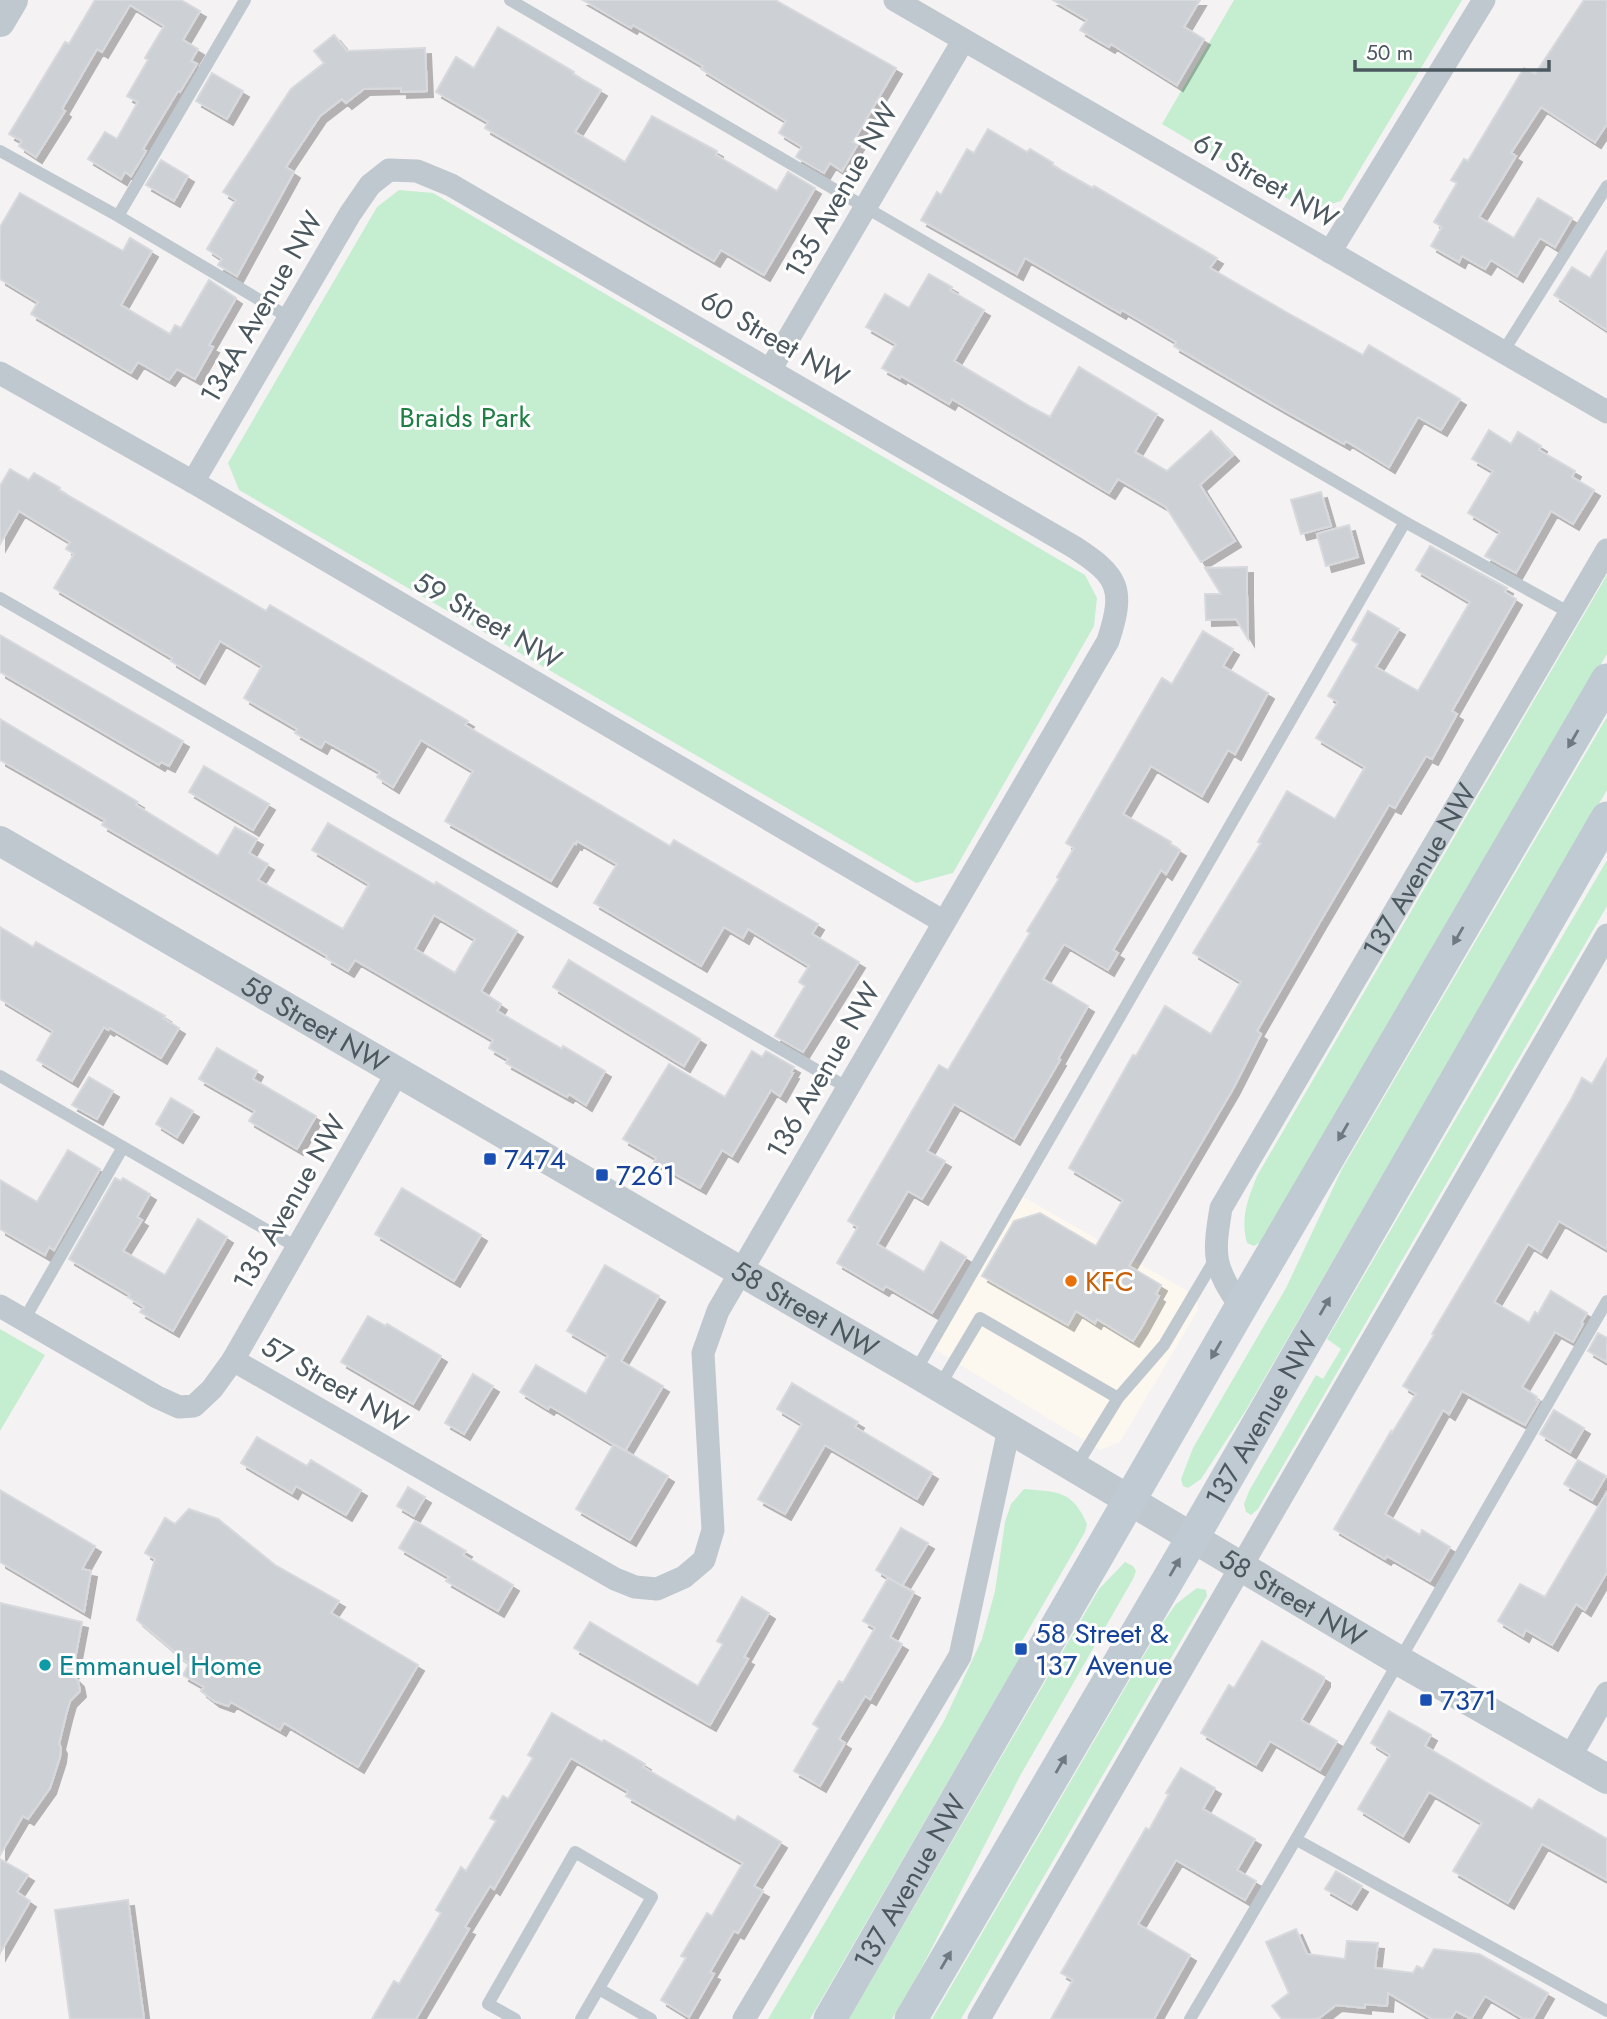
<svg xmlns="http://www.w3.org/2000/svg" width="1607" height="2019" font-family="Jost,sans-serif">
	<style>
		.commercial { fill: #fcf7ef }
		.green { fill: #c5eed0 }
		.building { fill: #cdd0d4; stroke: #d7d9dd; stroke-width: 2; fill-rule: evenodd; filter: url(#shadow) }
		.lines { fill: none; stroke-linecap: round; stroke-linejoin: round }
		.service { stroke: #bfc8ce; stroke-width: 12 }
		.minor { stroke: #bfc8ce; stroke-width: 23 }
		.tertiary { stroke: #bfc8ce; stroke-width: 30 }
		.secondary { stroke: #c0cad2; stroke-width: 33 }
		.oneway { fill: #6e7a82 }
		.transit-dot { fill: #1a4fb4; stroke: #fff; stroke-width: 2.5 }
		.food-dot { fill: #e8710a; stroke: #fff; stroke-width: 2.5 }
		.culture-dot { fill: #0f9aa8; stroke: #fff; stroke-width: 2.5 }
		.labels { text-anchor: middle; stroke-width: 6; stroke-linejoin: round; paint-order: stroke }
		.street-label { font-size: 28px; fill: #4b585f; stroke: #fff }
		.park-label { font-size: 28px; fill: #1e7e43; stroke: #fff }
		.transit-label { font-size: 28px; fill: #164399; stroke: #fff; text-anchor: start }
		.food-label { font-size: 28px; fill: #c56008; stroke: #fff; text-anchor: start }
		.culture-label { font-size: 28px; fill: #0d838f; stroke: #fff; text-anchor: start }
	</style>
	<defs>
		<filter id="shadow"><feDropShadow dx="6" dy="6" stdDeviation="0" flood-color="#0004"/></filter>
	</defs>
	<rect width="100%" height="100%" fill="#f4f2f3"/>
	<path class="commercial" d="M1020,1195L1196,1296L1198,1310L1120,1442L1100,1450L933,1348Z"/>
	<path class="green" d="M1234,0H1462L1341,201L1308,211L1162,124Z
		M399,190L433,193L1085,575L1097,598L1094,626L953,873L916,883L239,490L228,463L377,207Z
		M1607,575V654L1262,1241L1254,1246L1247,1243C1240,1218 1248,1199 1257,1176Z
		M1607,717V790L1246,1410L1201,1479L1188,1488L1183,1486L1181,1479L1193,1448L1286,1288L1342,1169Z
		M1607,860V906L1258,1509L1251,1515L1246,1512L1244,1504L1249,1491L1316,1375L1323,1379L1341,1349L1327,1339Z
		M0,1329L45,1355L0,1431Z
		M1024,1489C1058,1492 1072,1490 1087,1524L1085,1532L1018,1648L1023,1652L810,2019H768L944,1721L982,1639L995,1591L1005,1522L1011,1504Z
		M1125,1562L1133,1566L1136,1571L1133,1579L1020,1776L921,1969L892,2019H849L1099,1589Z
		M1197,1588L1206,1590L1207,1596L961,2019H932L1164,1621L1176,1604Z"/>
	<path class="building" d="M95,0H181L200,11L183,40L198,49L191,61L197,64L180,92L178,91L143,149L146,151L131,176L125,172L121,179L88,159L105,132L117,139L138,102L127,96L148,60L145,58L164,26L130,5L102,52L97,49L62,109L65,111L36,157L19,146L22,141L9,134L65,42L69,44Z
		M583,0H775L896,68L853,142L858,144L842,171L830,163L824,173L796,157L802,147L779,133L786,121L701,69L703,66L633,25L631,28Z
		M1053,0H1200L1184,27L1204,39L1177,85L1111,44L1109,47L1080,30L1087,20Z
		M1584,0H1607V124L1595,142L1541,107L1511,153L1516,156L1479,217L1514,238L1538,198L1572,218L1555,247L1540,238L1517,276L1491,260L1485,269L1462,256L1459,262L1431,246L1442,227L1434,222L1457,183L1451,180L1464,159L1468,161L1524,68L1535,74Z
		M498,27L574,72L573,74L601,90L575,132L625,162L652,116L717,151L716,155L777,191L788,172L815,188L764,275L721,250L714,261L485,128L488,122L436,92L456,57L474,68Z
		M334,35L347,51L425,48L427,91L401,92V88L364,89L346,103L342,99L320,116L286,167L294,172L237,276L218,265L222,259L207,249L236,200L223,192L291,89L324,63L314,51Z
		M212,73L243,91L227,119L196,101Z
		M988,129L1027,152L1030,149L1053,163L1052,165L1093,188L1094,186L1217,258L1210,268L1286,312L1363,355L1369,345L1460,399L1441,430L1418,417L1389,467L1346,441L1344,444L1287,412L1174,346L1176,342L1122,310L1120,313L1025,258L1017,274L921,220L937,192L941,195L967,149L974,153Z
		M161,160L188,176L174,201L146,185Z
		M20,193L123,251L130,238L152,251L121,305L170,334L175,325L181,328L209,280L236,298L209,345L213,347L195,379L177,369L169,380L138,362L131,373L31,314L38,302L0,279V227Z
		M1607,251V330L1554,295L1572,267L1590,278Z
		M929,274L952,287L950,290L984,310L954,361L1031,407L1050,417L1079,367L1157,414L1135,452L1167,471L1211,431L1233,455L1200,485L1235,541L1201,562L1166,507L1118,479L1109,493L952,399L949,404L901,376L900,378L882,368L896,344L866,327L885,294L909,308Z
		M1489,430L1511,444L1518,432L1541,446L1539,450L1575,471L1572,477L1594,490L1573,524L1551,511L1516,573L1485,556L1500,532L1468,513L1493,471L1472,459Z
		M10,469L29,480L34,473L60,488L59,490L266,611L270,605L468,721L465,725L670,846L674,840L818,924L812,934L859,962L803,1052L775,1036L805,986L799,982L809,966L748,929L743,938L724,927L701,966L594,903L617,864L577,841L576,844L574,843L551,881L445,821L473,771L421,740L393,787L377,777L380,772L325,741L321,748L295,733L297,729L244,698L262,666L220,641L199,678L171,661L172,658L54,588L74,554L66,549L70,542L19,511L0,544V486Z
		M1321,492L1331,526L1301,534L1291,500Z
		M1349,525L1358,557L1326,566L1317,534Z
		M1430,546L1507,588L1505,592L1516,599L1452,711L1457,714L1432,759L1426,756L1395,808L1389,805L1320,922L1257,1031L1261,1034L1233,1089L1129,1266L1161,1285L1156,1294L1159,1296L1142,1327L1133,1341L1097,1319L1095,1323L1076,1311L1068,1325L982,1276L1014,1221L1040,1213L1096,1246L1123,1200L1069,1168L1086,1138L1133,1055L1136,1056L1165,1006L1211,1034L1241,982L1193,953L1261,843L1258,842L1287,791L1335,819L1365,767L1316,738L1338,702L1328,696L1358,644L1352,640L1368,611L1399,629L1376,667L1418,691L1470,602L1416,570Z
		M1247,567V594L1248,639L1236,619L1206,620L1205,594H1221L1205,568Z
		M1203,631L1233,649L1223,666L1268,693L1235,754L1228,750L1202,796L1151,766L1123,814L1171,842L1170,844L1180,850L1166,874L1161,870L1113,950L1118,953L1108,970L1064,944L1043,979L1088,1006L1058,1059L1060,1060L1014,1139L954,1104L927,1151L945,1161L922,1199L908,1191L877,1244L924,1272L941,1242L966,1257L932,1313L886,1286L883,1290L837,1263L858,1227L848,1221L939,1065L948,1070L1030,933L1027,931L1059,879L1057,877L1074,848L1066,843L1162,678L1172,684Z
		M0,635L183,741L169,766L161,762L159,765L0,672Z
		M0,719L138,802L136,805L218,856L235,827L257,839L249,853L268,864L258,880L343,929L369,884L312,850L328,823L435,885L436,882L517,931L481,991L501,1004L497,1011L562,1049L563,1046L605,1071L586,1105L569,1094L567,1097L506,1063L508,1059L489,1048L493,1040L355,960L348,971L326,958L327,956L102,825L105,820L0,760ZM434,915L475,939L455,973L415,949Z
		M204,766L269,804L253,830L189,792Z
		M0,927L33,947L36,942L165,1016L163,1018L179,1028L161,1058L110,1028L108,1030L104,1027L72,1081L37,1060L53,1031L0,999Z
		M569,960L700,1039L684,1066L553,987Z
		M217,1048L257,1071L253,1079L316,1116L297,1149L249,1121L255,1111L199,1079Z
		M752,1051L762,1057L766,1051L794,1067L791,1072L793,1073L780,1096L771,1090L732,1156L722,1150L700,1188L654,1162L656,1158L623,1139L669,1064L725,1097Z
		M1607,1058V1249L1559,1221L1541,1252L1528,1244L1494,1302L1529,1323L1535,1312L1538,1314L1551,1291L1587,1313L1581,1323L1583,1324L1573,1342L1555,1332L1522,1387L1537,1397L1536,1400L1539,1401L1525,1425L1462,1391L1449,1414L1443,1410L1385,1514L1420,1535L1422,1530L1450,1547L1430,1581L1387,1556L1385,1559L1334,1529L1391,1431L1392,1433L1416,1394L1403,1386L1434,1335L1432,1334L1572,1098L1582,1078L1592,1084Z
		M89,1077L113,1091L97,1119L72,1105Z
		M171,1098L193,1111L177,1137L156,1124Z
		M68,1150L100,1169L54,1250L49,1247L45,1255L0,1229V1180L37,1202Z
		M115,1178L121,1181L123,1178L150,1194L137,1217L142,1220L123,1251L165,1275L198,1219L227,1237L173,1331L140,1312L144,1307L128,1297L130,1295L69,1259Z
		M402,1188L481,1235L454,1281L375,1234Z
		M605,1265L659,1296L621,1361L663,1386L625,1451L550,1406L548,1409L520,1392L536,1365L586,1394L608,1355L567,1331Z
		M368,1316L386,1326L387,1324L441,1356L413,1404L341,1362Z
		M1598,1333L1607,1338V1362L1588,1351Z
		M473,1374L493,1386L464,1434L445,1423Z
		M792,1383L858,1422L855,1427L932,1473L917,1499L825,1445L785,1514L758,1499L802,1424L777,1409Z
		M1554,1410L1584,1428L1570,1452L1540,1434Z
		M257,1437L307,1466L311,1460L361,1490L346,1515L296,1486L292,1493L241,1463Z
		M614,1444L668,1476L630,1540L576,1509Z
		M1578,1460L1606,1476L1592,1500L1564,1484Z
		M408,1487L425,1497L414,1516L397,1506Z
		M0,1490L95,1546L82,1569L91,1571L84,1612L0,1562Z
		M1607,1492V1572L1585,1610L1576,1604L1552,1645L1526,1630L1523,1636L1498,1621L1520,1584L1545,1597Z
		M189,1509L218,1519L275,1565L339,1601L331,1613L418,1665L358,1767L284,1723L280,1730L231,1702L228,1706L214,1701L201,1691L204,1687L183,1675L189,1664L137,1620L155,1559L145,1553L165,1518L175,1524Z
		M415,1521L466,1551L463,1555L513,1585L498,1611L446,1581L449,1577L399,1548Z
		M901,1528L928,1543L902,1586L876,1570Z
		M888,1578L914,1592L890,1637L902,1644L870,1699L865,1696L839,1739L845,1743L820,1786L794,1771L819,1728L813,1724L839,1681L843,1683L875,1628L863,1621Z
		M742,1597L769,1613L744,1657L748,1659L710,1725L574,1648L590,1622L698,1686L723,1644L717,1641Z
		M0,1603L82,1622L72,1675L78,1681L80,1691L70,1701L66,1715L59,1744L61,1748L60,1757L50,1788L28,1819L23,1816L0,1855Z
		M1262,1641L1324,1677V1681L1301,1720L1337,1741L1320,1770L1270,1741L1256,1765L1201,1733L1229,1685L1234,1688Z
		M1389,1711L1431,1735L1425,1746L1494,1787L1532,1809L1539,1799L1607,1839V1880L1542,1844L1508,1903L1453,1871L1482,1823L1429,1792L1403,1836L1358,1809L1390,1755L1371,1743Z
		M552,1713L602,1742L604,1740L645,1764L643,1767L735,1821L738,1816L781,1842L754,1886L763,1891L738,1933L734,1931L710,1972L714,1974L689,2017L661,2000L686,1958L681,1956L707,1913L712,1916L743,1863L626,1796L628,1791L571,1758L494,1889L490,1886L465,1927L469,1929L416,2019H372L394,1981L399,1984L441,1913L436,1910L461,1867L466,1871L496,1821L490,1818L503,1796L508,1799L533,1758L528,1755Z
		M1181,1768L1215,1788L1203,1809L1255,1839L1237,1870L1256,1881L1245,1900L1176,1860L1138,1924L1190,1955L1154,2019H1051L1073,1980L1061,1973L1146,1828L1149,1830L1169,1794L1166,1793Z
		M0,1859L28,1875L17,1892L30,1901L0,1953Z
		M1336,1871L1362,1886L1351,1904L1325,1889Z
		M128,1900L144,2019H70L55,1910Z
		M1296,1929L1307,1954L1345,1959L1347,1941L1378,1943L1375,1968L1413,1973L1417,1966L1423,1969L1434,1949L1479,1954L1548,1993L1533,2019H1524L1485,1996L1471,2019L1456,2011L1451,2019H1432L1388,1993L1387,2006L1365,2004V2008L1336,2005L1318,2019H1282L1272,2006L1289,1993L1266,1942Z"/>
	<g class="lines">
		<path class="service" d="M510,0L1405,522L1570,613
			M0,151L118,216L290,318
			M118,216L245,0
			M1503,352L1607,186
			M0,598L848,1088
			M0,1076L298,1248
			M24,1320L123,1147
			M915,1372L1405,522
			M939,1387L980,1318L1118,1398L1075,1468
			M1118,1398L1164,1345L1215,1259
			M1297,1840L1607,2011
			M599,1989L651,2019
			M515,2019L488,2004L575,1852L652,1897L581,2019
			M1190,2019C1332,1781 1468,1540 1607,1301"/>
		<g class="minor">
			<path d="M895,0L1607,412"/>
			<path d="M1330,252L1484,0"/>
			<path d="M770,370L963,41"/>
			<path d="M0,373L193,482L944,922"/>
			<path d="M193,482L350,214L370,185L389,170L417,171L451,185L1074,547C1119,576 1125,589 1108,641L718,1311L703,1353L713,1530L704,1560L684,1577L657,1589L635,1587L615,1579L233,1360"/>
			<path d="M0,1306L157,1397L179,1407L194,1406L212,1389L233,1360L397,1073"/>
			<path id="s1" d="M1241,1307C1213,1267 1213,1256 1221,1208L1607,550"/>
			<path d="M1570,1757L1607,1693"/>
			<path d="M744,2019L960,1656L1009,1429"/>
			<path d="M979,2019L1607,935"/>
		</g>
		<g class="tertiary">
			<path d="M0,22L13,0"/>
			<path id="s2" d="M0,841L914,1372L1398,1660L1607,1779"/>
		</g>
		<g class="secondary">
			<path id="s3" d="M830,2019L1241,1307L1607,680"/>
			<path id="s4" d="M911,2019L1193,1537L1607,818"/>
		</g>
	</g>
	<defs><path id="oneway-solid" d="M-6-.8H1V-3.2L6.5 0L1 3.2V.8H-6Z" transform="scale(1.75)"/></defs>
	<g class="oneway">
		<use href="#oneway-solid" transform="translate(1573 739) rotate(120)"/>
		<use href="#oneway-solid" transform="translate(1458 936) rotate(120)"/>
		<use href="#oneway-solid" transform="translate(1343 1132) rotate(120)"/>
		<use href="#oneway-solid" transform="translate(1325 1306) rotate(-60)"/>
		<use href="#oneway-solid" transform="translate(1216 1350) rotate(120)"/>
		<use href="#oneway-solid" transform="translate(1175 1567) rotate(-60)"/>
		<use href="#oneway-solid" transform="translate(1061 1764) rotate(-60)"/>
		<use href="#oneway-solid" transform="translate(946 1960) rotate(-60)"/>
	</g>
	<g class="transit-dot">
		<rect x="483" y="1152" width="14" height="14" rx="3.5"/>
		<rect x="595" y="1168" width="14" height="14" rx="3.5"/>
		<rect x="1014" y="1642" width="14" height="14" rx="3.5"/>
		<rect x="1419" y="1693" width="14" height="14" rx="3.5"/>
	</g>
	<circle class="food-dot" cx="1071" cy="1281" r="7"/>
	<circle class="culture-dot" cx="45" cy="1665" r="7"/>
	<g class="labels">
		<g class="street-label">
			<text transform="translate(1266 180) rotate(30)" y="10">61 Street NW</text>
			<text transform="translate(841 190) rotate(-60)" y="10">135 Avenue NW</text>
			<text transform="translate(261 307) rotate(-60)" y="10">134A Avenue NW</text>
			<text transform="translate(775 338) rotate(30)" y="10">60 Street NW</text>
			<text transform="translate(488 620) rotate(30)" y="10">59 Street NW</text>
			<text dy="10" stroke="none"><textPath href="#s1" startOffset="497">137 Avenue NW</textPath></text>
			<text dy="10" stroke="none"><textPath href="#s2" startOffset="364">58 Street NW</textPath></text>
			<text transform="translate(823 1070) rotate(-60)" y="10">136 Avenue NW</text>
			<text transform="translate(289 1202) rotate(-60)" y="10">135 Avenue NW</text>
			<text dy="10" stroke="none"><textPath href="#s2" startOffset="931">58 Street NW</textPath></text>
			<text transform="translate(335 1384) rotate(30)" y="10">57 Street NW</text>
			<text dy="10" stroke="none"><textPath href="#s4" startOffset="695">137 Avenue NW</textPath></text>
			<text dy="10" stroke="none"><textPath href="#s2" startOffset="1498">58 Street NW</textPath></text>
			<text dy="10" stroke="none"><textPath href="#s3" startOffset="159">137 Avenue NW</textPath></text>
		</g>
		<g class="park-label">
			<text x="465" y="427">Braids Park</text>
		</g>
		<g class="transit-label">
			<text x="504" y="1169">7474</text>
			<text x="616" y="1185">7261</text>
			<text x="1035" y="1643">58 Street &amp;<tspan x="1035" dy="32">137 Avenue</tspan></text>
			<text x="1440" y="1710">7371</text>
		</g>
		<g class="food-label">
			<text x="1085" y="1291">KFC</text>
		</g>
		<g class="culture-label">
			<text x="59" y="1675">Emmanuel Home</text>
		</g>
	</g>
	<path d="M1355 60v10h194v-10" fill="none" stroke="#4b585f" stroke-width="3.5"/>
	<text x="1366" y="60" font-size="21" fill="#4b585f" stroke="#ffffff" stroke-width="5" paint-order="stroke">50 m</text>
</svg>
